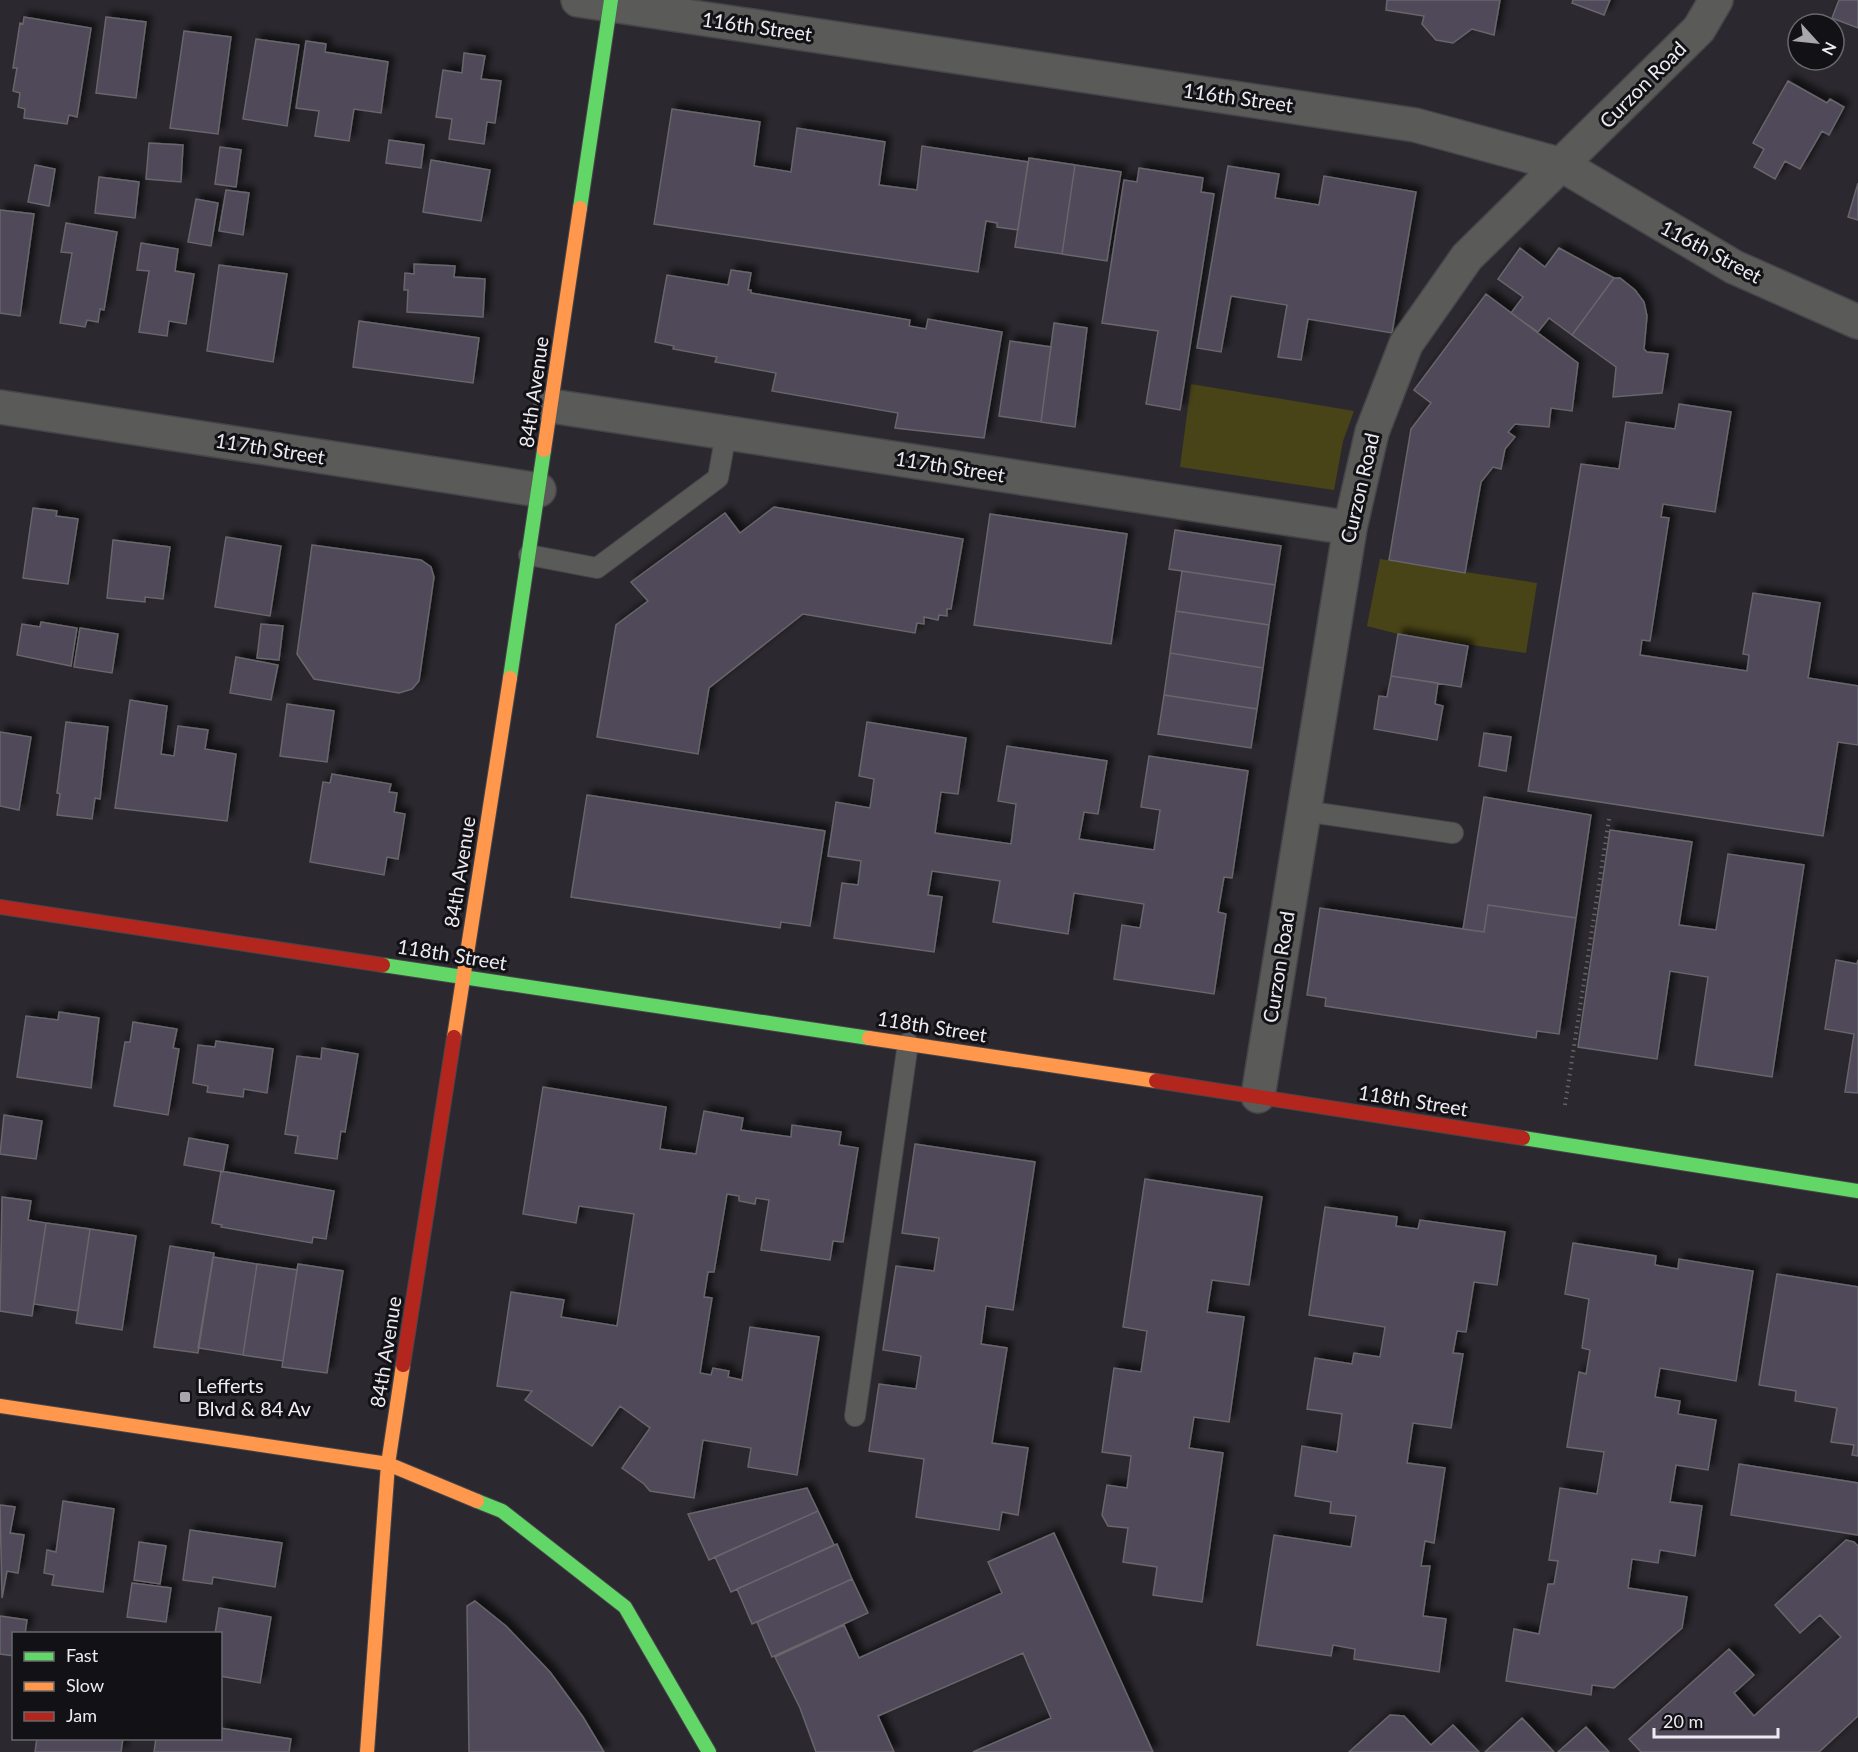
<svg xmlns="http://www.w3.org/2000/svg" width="1858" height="1752" font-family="Lato,sans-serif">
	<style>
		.green { fill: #494417 }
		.building { fill: #4f495a; stroke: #67666a; stroke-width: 1.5; filter: url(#shadow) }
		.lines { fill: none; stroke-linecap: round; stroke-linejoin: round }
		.lane-casing { stroke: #464549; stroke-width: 22 }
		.street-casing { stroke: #464549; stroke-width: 36 }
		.fast-casing { stroke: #464549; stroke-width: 16 }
		.slow-casing { stroke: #464549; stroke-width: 16 }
		.jam-casing { stroke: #464549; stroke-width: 16 }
		.path { stroke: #646465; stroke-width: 4; stroke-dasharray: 1.5 4.5; stroke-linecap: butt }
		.lane { stroke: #5a5a59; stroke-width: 20 }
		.street { stroke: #5a5a59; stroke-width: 33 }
		.fast { stroke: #63d668; stroke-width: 14 }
		.slow { stroke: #ff974d; stroke-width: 14 }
		.jam { stroke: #b3261e; stroke-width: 14 }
		.poi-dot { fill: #a9a7ad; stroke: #121115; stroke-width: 2 }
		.labels { text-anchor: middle; stroke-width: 6; stroke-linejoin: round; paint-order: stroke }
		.street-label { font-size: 20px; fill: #edebf1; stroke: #121115 }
		.poi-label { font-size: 20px; fill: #edebf1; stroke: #121115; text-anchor: start }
	</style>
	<defs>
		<filter id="shadow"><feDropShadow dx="5.5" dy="-5.5" stdDeviation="3" flood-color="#0009"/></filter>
	</defs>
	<rect width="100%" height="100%" fill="#2b292f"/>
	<path class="green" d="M1191,384L1354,411L1343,441L1334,490L1180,467Z
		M1380,559L1537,583L1526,653L1398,634L1367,626Z"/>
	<path class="building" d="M1387,0H1500L1494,35L1472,29L1453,43L1436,40L1422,24L1424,16L1386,10Z
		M1573,0H1610L1604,15L1572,3Z
		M1839,0H1858V28L1832,18Z
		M24,17L91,28L77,117L69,115L67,124L24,118L25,109L18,107L20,93L13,91L17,68H13L20,23L23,24Z
		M106,17L146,22L136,98L96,93Z
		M184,31L231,37L218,134L170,128Z
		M256,39L299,45L287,126L243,119Z
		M306,41L326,44L325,52L388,62L381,113L354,109L349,141L315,136L319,111L296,108Z
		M464,53L485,56L481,79L501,81L495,123L487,122L484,144L449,139L452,119L436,117L443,70L462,73Z
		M1788,81L1827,103L1830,99L1844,107L1829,135L1822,131L1800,169L1785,161L1775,179L1754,167L1764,149L1753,143Z
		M672,109L760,122L754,166L791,172L797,128L885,142L879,185L917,190L922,146L1028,162L1018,230L997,227V223L986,221L978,272L654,224Z
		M389,140L424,145L421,168L386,163Z
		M149,143L183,145L181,182L146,179Z
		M220,147L241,150L236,187L215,184Z
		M1029,158L1075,165L1062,254L1015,247Z
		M431,160L490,170L481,221L423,212Z
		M35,165L55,169L49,206L28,202Z
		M1075,165L1121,172L1107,261L1062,254Z
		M1228,166L1279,174L1275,198L1319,205L1324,176L1416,192L1392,333L1308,319L1301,360L1278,357L1287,305L1231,296L1221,352L1197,348Z
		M1139,168L1203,178L1201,192L1214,194L1180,410L1146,404L1158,331L1102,323L1124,180L1137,182Z
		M99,177L139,182L135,218L95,213Z
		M1858,183V220L1848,217Z
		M226,190L249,193L243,235L219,231Z
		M196,199L218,203L211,246L188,242Z
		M0,210L34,214L20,316L0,313Z
		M66,223L117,232L104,310L100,309L98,322L87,320L85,327L60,323L72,253L61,252Z
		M141,243L178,249L175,271L194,274L186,324L169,321L167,336L139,332L149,271L137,270Z
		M1520,248L1545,267L1559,248L1614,278L1572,335L1549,318L1538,332L1511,313L1523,297L1498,279Z
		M414,264L455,266L454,277L485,279L483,317L407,312L408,290H404L405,273L414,274Z
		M219,265L287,274L273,362L207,351Z
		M731,270L751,273L748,290H751V293L910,320L909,326L926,329L928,319L1002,332L984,438L895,428L898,413L772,391L776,373L715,362L717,357L673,349L674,346L655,342L667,275L728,285Z
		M1614,278H1620L1635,290L1644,302L1647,316L1644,349L1647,352L1668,354L1662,393L1613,397L1616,367L1572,335Z
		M1486,294L1578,363L1572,411L1551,408L1549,427L1515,424L1508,432L1515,437L1505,449L1501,469L1493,467L1481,482L1465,573L1389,560L1411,429L1431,403L1414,390Z
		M359,321L479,338L473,383L353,367Z
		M1054,323L1087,328L1075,427L1041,422Z
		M1010,341L1051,347L1041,422L999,416Z
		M1679,404L1731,412L1715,512L1663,504L1661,517L1669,518L1650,641L1642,640L1640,655L1747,671L1749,655L1743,654L1753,593L1820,603L1808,678L1858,686V745L1838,742L1823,836L1528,791L1581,464L1619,469L1626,422L1675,429Z
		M774,507L963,539L951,609H947V616L939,615L938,620L924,617V624L917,623L915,633L803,614L709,688L698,754L597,737L616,625L648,601L631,582L725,513L740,533Z
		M33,508L57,511L56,516L78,519L68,584L23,578Z
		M990,514L1127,534L1111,644L974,625Z
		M1175,530L1281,546L1275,585L1169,569Z
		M226,537L281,546L270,616L215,607Z
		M113,540L170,547L163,599L145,597V602L107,598Z
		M312,545L421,560L431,567L434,577L419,681L412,689L399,693L314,679L297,654Z
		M1182,571L1275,585L1269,625L1176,611Z
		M1176,611L1269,625L1263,668L1170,653Z
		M41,622L77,628L71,666L17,655L22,624L40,627Z
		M261,624L283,626L279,660L257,658Z
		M80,628L118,634L112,673L74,667Z
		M1398,634L1468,646L1461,687L1391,676Z
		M1170,653L1263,668L1257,709L1164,695Z
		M236,657L278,665L271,700L230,693Z
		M1391,676L1438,683L1435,704L1443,706L1437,740L1374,729L1379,696L1387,697Z
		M1164,695L1257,709L1251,748L1158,734Z
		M130,700L167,706L161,754L174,756L178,726L208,730L205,749L236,754L227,821L115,808Z
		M287,704L334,711L327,762L280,756Z
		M66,722L108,727L100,799L95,798L92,819L57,815L60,794L57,793Z
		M867,722L966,738L958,794L941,792L935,833L1011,844L1016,804L998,801L1007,746L1107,761L1098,814L1084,812L1079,839L1154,850L1160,810L1141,807L1149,756L1248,771L1232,878L1224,877L1218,912L1226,914L1214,994L1114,979L1122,925L1140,928L1144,904L1074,893L1068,934L993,922L1000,881L932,871L928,895L942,897L934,952L834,938L842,883L858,885L861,861L828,856L836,802L870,808L874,779L859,776Z
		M0,732L31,737L19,810L0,806Z
		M1484,733L1511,737L1506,771L1479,766Z
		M332,774L391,784L389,792L397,793L394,812L405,814L398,859L387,857L384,875L310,862L323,782L330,783Z
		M587,795L825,831L810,926L781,922L780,928L571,897Z
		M1484,797L1591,815L1576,918L1488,905L1484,932L1463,929Z
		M1610,830L1692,842L1679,925L1716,930L1728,854L1804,865L1772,1077L1695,1065L1708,977L1670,971L1657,1059L1578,1047Z
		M1488,905L1576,918L1559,1034L1537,1031L1536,1038L1325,1006L1326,998L1307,995L1320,908L1484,932Z
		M1836,960L1857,964L1858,960V1093L1845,1092L1854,1034L1825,1029Z
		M59,1012L99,1018L91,1088L17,1077L26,1016L58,1020Z
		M133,1022L177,1029L173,1048L179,1049L168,1115L114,1106L125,1042H130Z
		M216,1041L273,1049L267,1093L244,1089L243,1097L207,1092L208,1086L193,1083L198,1045L215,1047Z
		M322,1048L358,1054L345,1132L341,1131L337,1159L295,1153L298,1136L285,1134L297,1056L321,1059Z
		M543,1087L666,1107L660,1149L696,1154L704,1111L743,1118L741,1130L791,1137L792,1125L841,1132L839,1145L858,1148L843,1242L833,1241L830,1260L761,1250L769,1200L756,1198L755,1204L739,1201V1196L727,1194L714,1272H708L704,1297L712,1298L700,1373L711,1375L713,1368L729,1371L728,1377L742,1380L750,1327L819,1337L797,1475L748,1467L751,1448L703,1440L694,1498L650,1491L644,1484L622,1468L650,1428L620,1406L592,1446L525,1400L532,1391L497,1386L511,1292L564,1300L561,1317L617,1326L634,1214L579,1206L576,1223L523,1214Z
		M4,1115L42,1121L36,1159L0,1154Z
		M189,1138L228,1145L223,1172L184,1165Z
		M915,1144L1035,1162L1013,1310L986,1306L981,1344L1007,1348L992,1443L1028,1448L1018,1515L1002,1512L999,1530L916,1517L924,1459L869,1451L879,1384L916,1389L921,1356L883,1350L896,1266L934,1271L939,1238L902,1233Z
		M221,1171L334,1191L326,1239L313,1237L312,1243L221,1227L222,1225L212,1223Z
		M1145,1179L1262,1197L1249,1285L1212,1280L1207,1312L1244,1317L1229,1422L1194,1417L1189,1448L1223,1453L1202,1602L1153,1595L1157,1567L1123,1562L1128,1528L1108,1526L1102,1515L1107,1485L1127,1488L1131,1456L1102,1452L1114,1368L1141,1372L1147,1331L1123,1327Z
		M2,1197L31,1201L28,1220L46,1223L32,1316L0,1311Z
		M1325,1207L1397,1217L1396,1226L1418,1229L1420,1220L1505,1232L1497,1285L1474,1282L1466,1332L1457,1331L1453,1353L1463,1354L1451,1428L1413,1423L1407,1463L1445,1468L1434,1543L1425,1541L1421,1566H1430L1423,1616L1446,1619L1439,1672L1354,1659L1355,1649L1333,1645L1331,1656L1257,1645L1274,1535L1351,1547L1356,1516L1330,1513L1331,1502L1295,1496L1302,1446L1337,1452L1342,1414L1307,1409L1315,1358L1352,1364L1354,1353L1380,1357L1385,1327L1309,1315Z
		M46,1223L90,1229L78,1311L34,1304Z
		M90,1229L136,1236L122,1330L76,1323Z
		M1573,1243L1656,1256L1655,1265L1678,1269L1679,1259L1753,1271L1736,1381L1660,1368L1655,1397L1680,1401L1678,1414L1716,1420L1708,1470L1676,1465L1670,1502L1702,1506L1695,1556L1660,1550L1658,1563L1632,1559L1628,1588L1687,1597L1682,1628L1614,1688L1592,1685L1591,1695L1506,1681L1514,1629L1539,1634L1548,1584H1554L1558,1561L1549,1560L1560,1488L1597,1494L1604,1452L1567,1447L1579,1372L1586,1374L1590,1350L1582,1348L1589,1299L1565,1294Z
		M170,1246L214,1253L198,1353L154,1347Z
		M213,1257L257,1264L243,1355L198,1348Z
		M257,1264L297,1270L283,1361L243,1355Z
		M298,1264L343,1271L327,1373L282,1367Z
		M1777,1274L1858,1287V1456L1852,1455L1854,1445L1831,1442L1837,1408L1795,1401L1796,1391L1759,1385Z
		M1739,1464L1858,1483V1535L1731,1515Z
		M807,1488L818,1511L709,1560L688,1514Z
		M63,1501L114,1509L103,1592L52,1585L54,1575L44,1573L47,1550L56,1552Z
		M0,1505L15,1507L10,1533L24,1535L18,1573L7,1571L2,1598Z
		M818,1511L834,1545L731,1592L715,1557Z
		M190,1530L282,1543L275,1587L213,1577L212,1584L183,1580Z
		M1054,1533L1153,1752H973L1051,1718L1023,1653L878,1716L894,1752H816L800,1708L775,1657L844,1625L859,1658L1002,1593L988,1562Z
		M1846,1540L1854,1542L1858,1546V1716L1819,1752H1641L1629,1739L1729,1649L1754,1675L1734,1693L1754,1716L1841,1637L1820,1615L1800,1633L1775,1605Z
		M139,1542L166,1546L160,1584L134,1580Z
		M837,1544L852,1579L752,1624L737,1589Z
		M852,1579L868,1613L772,1657L757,1622Z
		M132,1583L171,1588L166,1622L127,1617Z
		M475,1601L506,1626L550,1672L583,1717L604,1752H469L467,1606Z
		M219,1608L271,1617L260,1683L220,1676V1634H215Z
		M0,1616L27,1620L25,1634H14V1656L0,1654Z
		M1390,1715L1404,1716L1431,1745L1453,1725L1479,1752H1349Z
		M1522,1718L1554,1752H1485Z
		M1586,1727L1609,1752H1558Z
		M220,1728L291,1739L289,1752H154L156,1738H220Z
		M37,1738H123L121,1752H35Z"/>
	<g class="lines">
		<g class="lane-casing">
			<path id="lane" d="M529,555L597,568L718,478L726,433
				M1304,811L1453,833
				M855,1416L908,1043"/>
		</g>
		<g class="street-casing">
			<path id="street" d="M578,0L1415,125L1562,165L1734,267L1858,322
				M551,406L1350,528
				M0,407L539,490
				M1258,1096L1350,528L1372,432L1406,344L1467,257L1699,29L1716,0"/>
		</g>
		<g class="fast-casing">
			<path id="fast" d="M580,208L611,0
				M510,678L544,450
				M383,965L869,1038
				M1523,1138L1858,1191
				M477,1501L502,1511L625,1607L709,1752"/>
		</g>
		<g class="slow-casing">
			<path id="slow" d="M544,450L580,208
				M454,1037L510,678
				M869,1038L1156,1081
				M0,1406L388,1464L477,1501
				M367,1752L388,1464L403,1365"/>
		</g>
		<g class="jam-casing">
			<path id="jam" d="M0,907L383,965
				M1156,1081L1523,1138
				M403,1365L454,1037"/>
		</g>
		<path class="path" d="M1565,1105L1609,819"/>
		<use href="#lane" class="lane"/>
		<use href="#street" class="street"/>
		<use href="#fast" class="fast"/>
		<use href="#slow" class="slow"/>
		<use href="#jam" class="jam"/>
	</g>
	<rect class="poi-dot" x="179" y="1391" width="12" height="12" rx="3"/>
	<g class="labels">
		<g class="street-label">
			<text transform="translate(757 27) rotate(8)" y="7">116th Street</text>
			<text transform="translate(1643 85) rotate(-45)" y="7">Curzon Road</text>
			<text transform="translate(1238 98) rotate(8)" y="7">116th Street</text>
			<text transform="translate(1711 252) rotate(28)" y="7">116th Street</text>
			<text transform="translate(534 392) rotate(-82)" y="7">84th Avenue</text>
			<text transform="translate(270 449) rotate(9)" y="7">117th Street</text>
			<text transform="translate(950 467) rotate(9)" y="7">117th Street</text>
			<text transform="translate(1360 488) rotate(-77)" y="7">Curzon Road</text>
			<text transform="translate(460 872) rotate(-81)" y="7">84th Avenue</text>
			<text transform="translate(452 955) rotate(9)" y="7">118th Street</text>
			<text transform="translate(1279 967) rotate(-81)" y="7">Curzon Road</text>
			<text transform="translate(932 1027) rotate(9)" y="7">118th Street</text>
			<text transform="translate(1413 1101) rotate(9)" y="7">118th Street</text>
			<text transform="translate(386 1352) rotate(-81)" y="7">84th Avenue</text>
		</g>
		<g class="poi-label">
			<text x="197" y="1393">Lefferts<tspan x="197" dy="23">Blvd &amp; 84 Av</tspan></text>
		</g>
	</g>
	<rect x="12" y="1632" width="210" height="108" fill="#121115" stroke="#6a686d" stroke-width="1.5"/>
	<rect x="24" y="1652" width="30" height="9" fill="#63d668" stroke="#6a686d" stroke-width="1.5"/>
	<text x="66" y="1662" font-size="18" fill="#edebf1">Fast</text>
	<rect x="24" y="1682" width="30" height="9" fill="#ff974d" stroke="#6a686d" stroke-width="1.5"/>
	<text x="66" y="1692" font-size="18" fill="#edebf1">Slow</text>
	<rect x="24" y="1712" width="30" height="9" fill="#b3261e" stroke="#6a686d" stroke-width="1.5"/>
	<text x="66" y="1722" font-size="18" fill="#edebf1">Jam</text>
	<g transform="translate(1816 42) rotate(117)"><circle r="28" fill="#121115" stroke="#6a686d" stroke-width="1.5"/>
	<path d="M0-4.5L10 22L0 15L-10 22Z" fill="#a9a7ad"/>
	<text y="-9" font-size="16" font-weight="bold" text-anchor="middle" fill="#edebf1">N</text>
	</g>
	<path d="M1654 1728v9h124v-9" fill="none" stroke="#edebf1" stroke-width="3"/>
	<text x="1663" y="1728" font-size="18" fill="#edebf1" stroke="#121115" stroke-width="4.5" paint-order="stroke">20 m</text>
</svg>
